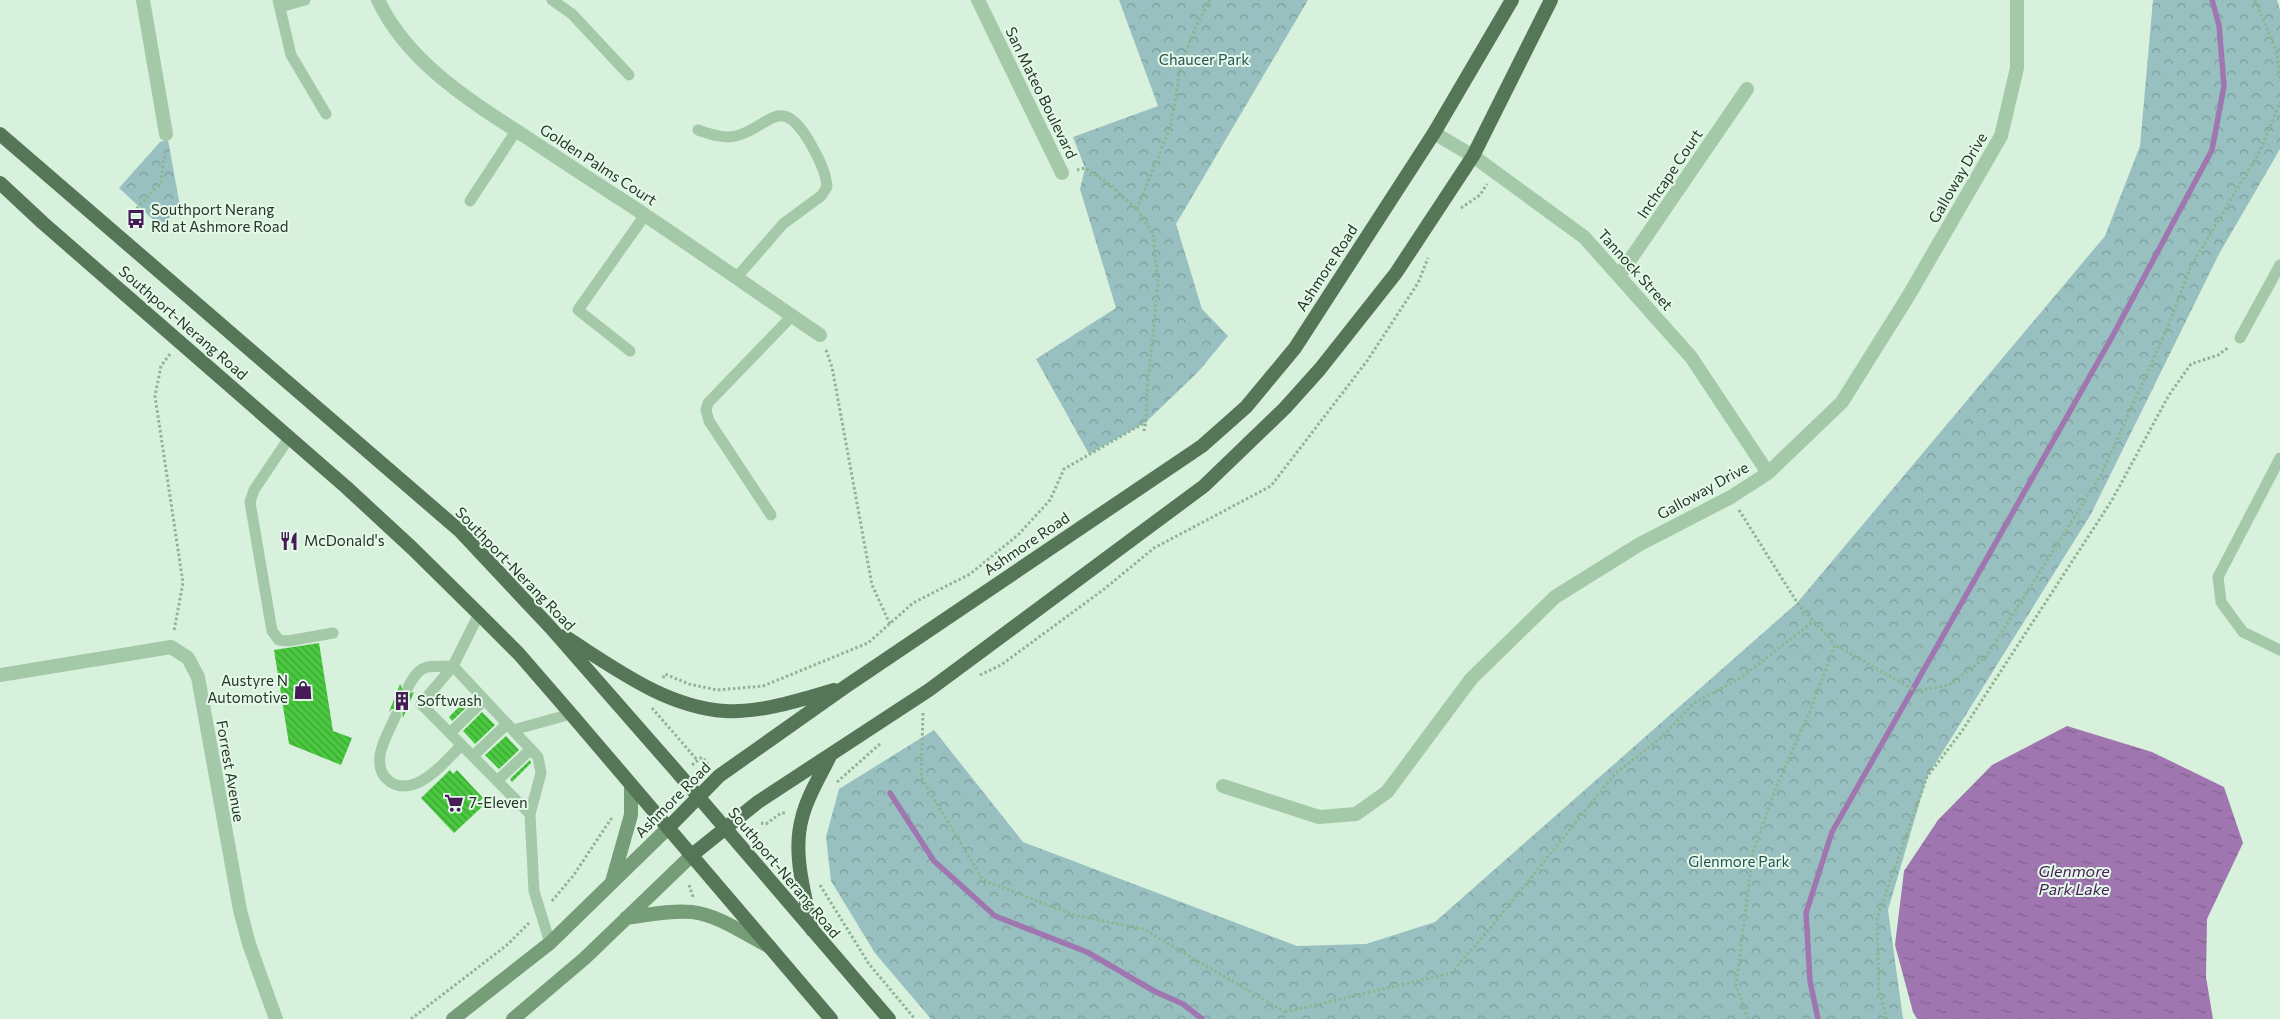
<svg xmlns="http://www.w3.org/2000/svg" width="2280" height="1019" font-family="Commissioner,sans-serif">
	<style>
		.forest { fill: url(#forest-crowns) }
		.water { fill: url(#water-ripples) }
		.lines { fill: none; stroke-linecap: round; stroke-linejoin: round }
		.stream { stroke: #9f76af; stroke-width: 5.5 }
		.building { fill: url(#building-back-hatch) }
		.path { stroke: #8eb592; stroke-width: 3; stroke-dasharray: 2.5 2.5; stroke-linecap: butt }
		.service { stroke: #a4c9a9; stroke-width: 11 }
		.minor { stroke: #a4c9a9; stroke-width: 14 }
		.secondary { stroke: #759d77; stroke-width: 14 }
		.primary { stroke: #567757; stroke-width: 14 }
		.labels { text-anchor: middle; stroke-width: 4; stroke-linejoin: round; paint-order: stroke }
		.park-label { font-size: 15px; fill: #295153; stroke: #e4f9e9 }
		.street-label { font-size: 15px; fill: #263526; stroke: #e4f9e9 }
		.poi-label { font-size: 15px; fill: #263526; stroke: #e4f9e9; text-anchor: start }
		.water-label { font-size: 16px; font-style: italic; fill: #471b56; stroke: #e4f9e9 }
	</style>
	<defs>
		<pattern id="forest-crowns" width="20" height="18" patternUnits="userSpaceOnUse" patternTransform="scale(1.25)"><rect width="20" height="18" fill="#98c0c0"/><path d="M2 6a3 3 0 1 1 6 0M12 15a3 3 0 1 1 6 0" fill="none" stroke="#7c9d9c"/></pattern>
		<pattern id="water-ripples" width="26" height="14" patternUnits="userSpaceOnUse" patternTransform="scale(1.25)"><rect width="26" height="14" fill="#9f76af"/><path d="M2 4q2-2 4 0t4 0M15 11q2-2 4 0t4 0" fill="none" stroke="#81628e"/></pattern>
		<pattern id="building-back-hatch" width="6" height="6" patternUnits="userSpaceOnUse" patternTransform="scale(1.25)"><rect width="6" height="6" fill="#4ac83f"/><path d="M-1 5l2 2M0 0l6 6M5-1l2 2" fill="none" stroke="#3da335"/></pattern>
	</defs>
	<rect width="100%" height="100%" fill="#d8f1dd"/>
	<path class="forest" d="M1119,0H1308L1176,224L1202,309L1228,336L1198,372L1146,422L1089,454L1036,359L1116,308L1080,189L1085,168L1073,137L1158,106Z
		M2153,0H2277L2280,10V149L2219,254L2091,514L1927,777L1888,910L1903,1019H931L875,953L831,881L826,837L839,789L934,730L1023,842L1297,946L1366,944L1435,922L1797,603L2105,236L2140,146Z
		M168,140L180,206L161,227L119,188L160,142Z"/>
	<path class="water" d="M2067,726L2152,752L2224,787L2243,843L2207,919L2206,977L2213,1019H1917L1913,1012L1895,945L1904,871L1938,820L1992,765Z"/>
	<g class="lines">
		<path class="stream" d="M890,793L934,861L995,916L1087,952L1154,991L1183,1004L1202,1019
			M1818,1019L1810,981L1806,913L1832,832L2112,337L2212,150L2224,86L2219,25L2212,0"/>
	</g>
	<path class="building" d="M319,643L333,731L352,738L341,765L289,744L274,650Z
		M400,684L405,694L414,692L403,718L402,711L399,708L392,709L389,712Z
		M468,698L472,702L452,721L449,717Z
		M482,712L495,725L475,744L463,731Z
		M506,736L519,750L499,769L485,755Z
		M530,760L531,763L512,782L510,779Z
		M450,770L453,774L457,770L483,798L480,801L484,805L454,833L421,798Z"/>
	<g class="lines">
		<path class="path" d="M2255,0L2277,53L2280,81
			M1077,170L1085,168L1109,184L1137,209L1153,234L1158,284L1147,392L1146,422L1144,431
			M1461,208L1480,195L1487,184
			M1137,209L1171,125L1181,65L1196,26L1210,0
			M130,216L161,182L165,150
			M826,350L832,367L872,585L890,624
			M170,354L161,366L155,396L183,583L174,631
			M1739,510L1800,607L1835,644
			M980,675L1001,665L1103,590L1154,548L1271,486L1367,361L1418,283L1428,258
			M663,678L665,674L689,684L717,690L763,686L868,643L913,603L970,574L1018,535L1050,500L1064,469L1146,422
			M652,708L698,761
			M923,713L921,777L983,880L1074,915L1143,929L1285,1012L1283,1019
			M692,765L702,757L708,764
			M837,782L881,743
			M761,823L766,824L781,813H786
			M689,885L693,897
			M820,885L869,964L915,1019
			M552,901L573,876L611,819L613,820
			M1285,1012L1451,973L1492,926L1614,775L1664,735L1694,703L1742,677L1814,621
			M411,1019L507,945L529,923
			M1748,1019L1736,986L1753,852L1777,785L1811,709L1835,645L1916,691L1949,685L1986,657L2101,475L2166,331L2191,266L2260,151L2280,102
			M1887,1019L1879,991L1877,918L1927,777L1962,731L2112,500L2169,395L2191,364L2218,355L2229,347"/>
		<path class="service" d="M278,0L291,55L326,114
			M552,0L572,14L629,75
			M280,7L305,0
			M698,130C710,134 723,139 736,136C769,128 780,92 809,141C817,155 826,171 827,187L821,196L783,224L736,278
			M470,201L516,131
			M2240,338L2280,265
			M630,351L578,310L645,215
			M289,438L254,490L250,502L272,631L279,640L288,641L333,633
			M2280,458L2218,577L2221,602L2243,632L2280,650
			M771,515L709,421L706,410L708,403L792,316
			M479,614L453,666L421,704L530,814L534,891L550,943
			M408,687C421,662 427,667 453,666L538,757L541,773L530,814
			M396,715C391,727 382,742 380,755C377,779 396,792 417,783C434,776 449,757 462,745
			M513,730L571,714
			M450,733L484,700
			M473,756L507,724
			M497,781L531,749"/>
		<path class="minor" d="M143,0L166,134
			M378,0C408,63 469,100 526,137C561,160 597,184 633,207C696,249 758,293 820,335
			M978,0L1062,173
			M1434,133L1473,156L1584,237L1691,357L1768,473
			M1619,276L1747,89
			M0,675L171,647L188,658L198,677L240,910L249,944L276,1019
			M1223,786L1319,817L1356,814L1387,792L1471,679L1555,597L1640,544L1731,497L1768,473L1842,402L1909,295L2001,136L2017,68V0"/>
		<path class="secondary" d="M612,882L631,815V785
			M626,918C648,915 670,910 692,912C719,915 746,935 770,947
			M453,1019L550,943L668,828
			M513,1019L585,958L692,855"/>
		<path class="primary" d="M0,134L460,531L551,628L671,765L889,1019
			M0,183L43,223L346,487L412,548L479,614L519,654L571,714L831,1019
			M564,636C613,667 665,707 725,711C761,713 800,700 834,690
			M668,828L719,776L845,687L1202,446L1246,407L1295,348L1434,133L1512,0
			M692,855L758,802L929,690L1204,486L1285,408L1320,369L1396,273L1473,156L1551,0
			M812,930C805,894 792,854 802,818C807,796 821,775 831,754"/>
	</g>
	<defs>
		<g id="bus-bare" transform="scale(1.5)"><path d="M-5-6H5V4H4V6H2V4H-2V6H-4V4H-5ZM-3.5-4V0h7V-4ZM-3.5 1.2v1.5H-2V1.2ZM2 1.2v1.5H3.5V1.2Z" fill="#471b56" stroke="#e4f9e9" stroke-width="2.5" paint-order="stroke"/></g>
		<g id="restaurant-bare" transform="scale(1.5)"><path d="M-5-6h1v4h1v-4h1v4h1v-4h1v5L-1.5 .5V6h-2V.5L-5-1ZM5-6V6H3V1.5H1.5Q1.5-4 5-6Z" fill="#471b56" stroke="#e4f9e9" stroke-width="2.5" paint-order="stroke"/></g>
		<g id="shop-bare" transform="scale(1.5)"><path d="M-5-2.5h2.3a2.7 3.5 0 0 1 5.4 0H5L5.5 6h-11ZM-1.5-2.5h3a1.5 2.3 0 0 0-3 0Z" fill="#471b56" stroke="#e4f9e9" stroke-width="2.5" paint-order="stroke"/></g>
		<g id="building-bare" transform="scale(1.5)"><path d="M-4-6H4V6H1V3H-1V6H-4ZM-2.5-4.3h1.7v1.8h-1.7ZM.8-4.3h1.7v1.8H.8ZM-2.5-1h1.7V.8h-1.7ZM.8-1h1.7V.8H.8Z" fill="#471b56" stroke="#e4f9e9" stroke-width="2.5" paint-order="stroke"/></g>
		<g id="supermarket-bare" transform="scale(1.5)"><path d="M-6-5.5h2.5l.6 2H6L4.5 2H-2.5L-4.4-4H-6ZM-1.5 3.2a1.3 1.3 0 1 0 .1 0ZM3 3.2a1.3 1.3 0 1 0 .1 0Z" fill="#471b56" stroke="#e4f9e9" stroke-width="2.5" paint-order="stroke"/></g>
	</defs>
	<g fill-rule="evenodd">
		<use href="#bus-bare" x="136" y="219"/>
		<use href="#restaurant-bare" x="289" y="541"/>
		<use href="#shop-bare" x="303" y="690"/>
		<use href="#building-bare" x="402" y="701"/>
		<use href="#supermarket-bare" x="454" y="803"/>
	</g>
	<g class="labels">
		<g class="park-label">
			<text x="1204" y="65">Chaucer Park</text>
			<text x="1739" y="867">Glenmore Park</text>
		</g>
		<g class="street-label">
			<text transform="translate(1041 93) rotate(64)" y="5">San Mateo Boulevard</text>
			<text transform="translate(598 165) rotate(33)" y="5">Golden Palms Court</text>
			<text transform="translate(1670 174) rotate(-56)" y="5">Inchcape Court</text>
			<text transform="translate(1958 178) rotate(-60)" y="5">Galloway Drive</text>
			<text transform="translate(1327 268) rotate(-57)" y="5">Ashmore Road</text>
			<text transform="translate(1635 270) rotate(48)" y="5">Tannock Street</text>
			<text transform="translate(183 323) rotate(41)" y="5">Southport-Nerang Road</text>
			<text transform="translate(1703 491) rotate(-29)" y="5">Galloway Drive</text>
			<text transform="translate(1027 544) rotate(-34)" y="5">Ashmore Road</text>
			<text transform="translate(515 569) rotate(46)" y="5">Southport-Nerang Road</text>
			<text transform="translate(230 771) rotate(80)" y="5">Forrest Avenue</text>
			<text transform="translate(673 800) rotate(-45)" y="5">Ashmore Road</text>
			<text transform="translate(784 873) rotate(50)" y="5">Southport-Nerang Road</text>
		</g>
		<g class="poi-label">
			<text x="151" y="215">Southport Nerang<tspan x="151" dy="17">Rd at Ashmore Road</tspan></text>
			<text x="304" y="546">McDonald's</text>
			<text x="288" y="686" text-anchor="end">Austyre N<tspan x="288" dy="17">Automotive</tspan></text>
			<text x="417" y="706">Softwash</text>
			<text x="469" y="808">7-Eleven</text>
		</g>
		<g class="water-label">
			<text x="2074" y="877">Glenmore<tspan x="2074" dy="18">Park Lake</tspan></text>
		</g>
	</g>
</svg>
